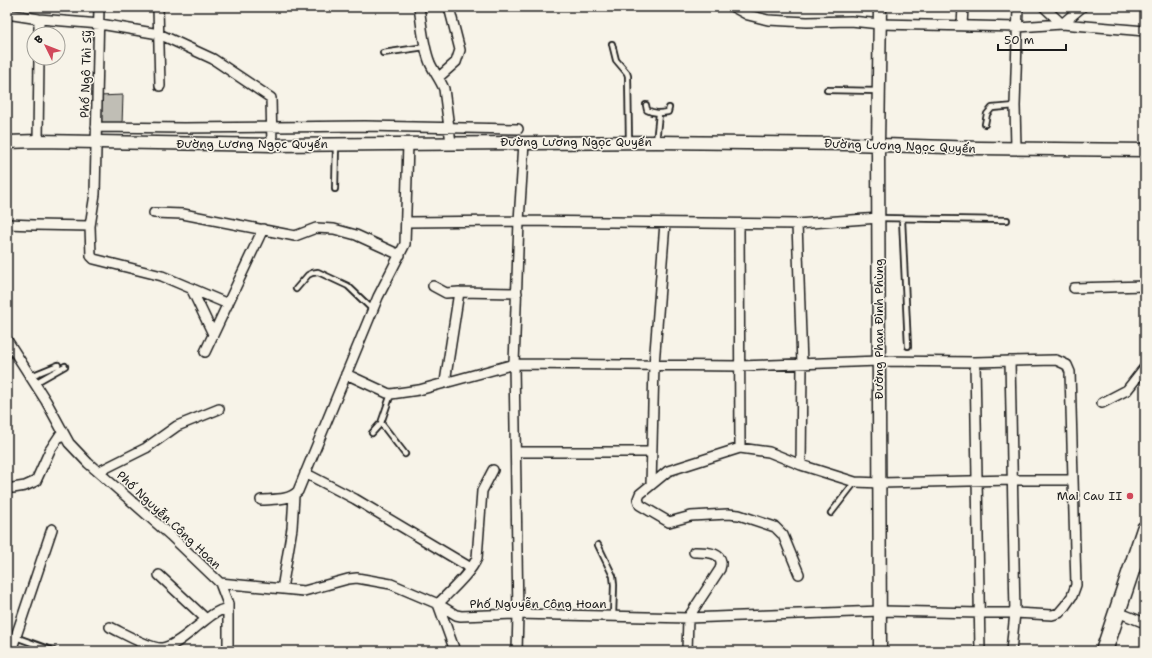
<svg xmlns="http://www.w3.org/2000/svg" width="1152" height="658" font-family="'Shantell Sans',sans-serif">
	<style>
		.building { fill: #c0beb5; stroke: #1c1c1c }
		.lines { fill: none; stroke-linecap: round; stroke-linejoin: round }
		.lane-casing { stroke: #1c1c1c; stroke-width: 8 }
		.street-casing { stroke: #1c1c1c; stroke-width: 12 }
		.secondary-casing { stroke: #1c1c1c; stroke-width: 15 }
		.highway-casing { stroke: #1c1c1c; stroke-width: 19 }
		.lane { stroke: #f7f3e8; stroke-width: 4.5 }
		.street { stroke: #f7f3e8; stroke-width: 9 }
		.secondary { stroke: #f7f3e8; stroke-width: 12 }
		.highway { stroke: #f7f3e8; stroke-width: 16 }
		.poi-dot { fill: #d1495b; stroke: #f7f3e8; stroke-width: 1.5 }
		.labels { text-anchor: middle; stroke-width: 3; stroke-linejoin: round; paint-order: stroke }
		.street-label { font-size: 12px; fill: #1c1c1c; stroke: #f7f3e8 }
		.poi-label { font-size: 12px; fill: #1c1c1c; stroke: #f7f3e8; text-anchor: end }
	</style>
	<rect width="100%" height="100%" fill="#f7f3e8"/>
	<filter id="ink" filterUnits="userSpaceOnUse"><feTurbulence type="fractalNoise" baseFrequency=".025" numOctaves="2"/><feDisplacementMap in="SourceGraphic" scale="8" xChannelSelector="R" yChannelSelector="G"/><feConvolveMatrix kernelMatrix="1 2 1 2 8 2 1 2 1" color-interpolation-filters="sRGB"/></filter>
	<g filter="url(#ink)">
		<path class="building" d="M123,95L122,125H99V96Z"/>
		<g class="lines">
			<g class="lane-casing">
				<path id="lane" d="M612,44L616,60L627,73L628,76L629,142
					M383,53L425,47
					M827,90L878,91
					M646,105L647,110C654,114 661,113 668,112L669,108
					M985,124L987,114L992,108L1015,106
					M656,142L659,114
					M335,189L336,145
					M879,218L1007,220
					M902,219L908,346
					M296,289L308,275L312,273L318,272L348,286L373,310
					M31,376L58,365
					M35,383L65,366
					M381,423L405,454
					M372,433L381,423L391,394
					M831,513L855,482
					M598,545L613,576L614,585L613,616
					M7,634L54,651"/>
			</g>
			<g class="street-casing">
				<path id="street" d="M99,7L95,194L90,226L91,256L94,259L162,276L228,304
					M158,7L160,86
					M419,7C422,26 423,46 430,63C434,72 440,79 444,89L451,143
					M733,7L748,15L768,20L807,22L851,21L880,24L1018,27L1062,24L1145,31
					M1044,7L1062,24L1082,7
					M7,14L39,19L100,24L159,34L213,59L271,98L272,145
					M39,19V34
					M962,26L963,7
					M439,77L456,62L460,50L449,7
					M96,127L184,128L365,126L518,129
					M38,141L39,58
					M1016,148L1015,106L1018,7
					M154,213L183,214L295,236L316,228L334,229L356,235L400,255
					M407,222L519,221L797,224L879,218
					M7,224L34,225L90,226
					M739,224L740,448
					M797,224L802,364L801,465
					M433,286L446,293L459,292L517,293
					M191,288L213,334
					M1074,288L1145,286
					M7,340L46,401L69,443L88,463L170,535L220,583L304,591L348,579L357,578L391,584L438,604L456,615L461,616L518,614L688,618L881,611L980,613H1015L1052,615L1059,613L1065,606L1072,596L1076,585L1070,372L1067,365L1056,360L975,362L879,361L740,366L514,364L419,390L391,394L387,393L346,374
					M205,352L263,229
					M1010,361L1015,613L1011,651
					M975,362L980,651
					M445,382L459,292
					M1102,403L1127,390L1145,367
					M516,452H651
					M98,472L146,448L177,426L219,409
					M305,473L355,499L471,568
					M651,485L654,365L665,223
					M13,488L25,486L36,481L50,450L62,432
					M261,500C273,499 289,501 298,491L378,297L405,244L408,143
					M799,574L783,535L775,527L739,515L728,514L691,516L669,522L640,505L638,499L640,494L668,471L740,448L769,452L801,465L855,482L881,483L1012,480H1072
					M159,575L206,619
					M220,583L228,604V651
					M282,589L292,528L294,496
					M1125,615L1145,623
					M110,627C121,632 150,649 162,648C174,647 190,632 199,625C209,617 215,611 228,608
					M11,651L52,529
					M455,651L438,604C450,591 470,574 477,558L482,491L493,470
					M517,651L518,614L514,364L519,221L524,143
					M687,651L688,618L720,569C726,551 705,552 694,552"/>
			</g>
			<g class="secondary-casing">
				<path id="secondary" d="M880,7L878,145L880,651
					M7,142L38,141L272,145L656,142L852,144L979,148L1145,150"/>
			</g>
			<g class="highway-casing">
				<path id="highway" d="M1104,651L1145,529"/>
			</g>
			<use href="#lane" class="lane"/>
			<use href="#street" class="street"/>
			<use href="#secondary" class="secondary"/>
			<use href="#highway" class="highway"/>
		</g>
	</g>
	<circle class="poi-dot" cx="1130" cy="496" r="4"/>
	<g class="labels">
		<g class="street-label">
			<text transform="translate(86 74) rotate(-88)" y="4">Phố Ngô Thì Sỹ</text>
			<text x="576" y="146">Đường Lương Ngọc Quyến</text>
			<text x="252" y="148">Đường Lương Ngọc Quyến</text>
			<text transform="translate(900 146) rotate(2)" y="4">Đường Lương Ngọc Quyến</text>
			<text transform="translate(879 329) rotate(-90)" y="4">Đường Phan Đình Phùng</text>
			<text transform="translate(169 520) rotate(43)" y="4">Phố Nguyễn Công Hoan</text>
			<text x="538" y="608">Phố Nguyễn Công Hoan</text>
		</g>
		<g class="poi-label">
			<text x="1122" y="500">Mai Cau II</text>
		</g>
	</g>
	<rect width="1152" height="658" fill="none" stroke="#f7f3e8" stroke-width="24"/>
	<rect x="12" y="12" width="1128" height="634" fill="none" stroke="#1c1c1c" stroke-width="1.5" filter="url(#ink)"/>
	<g transform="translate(46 46) rotate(313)"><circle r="19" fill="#f7f3e8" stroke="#9f9d96"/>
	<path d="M0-3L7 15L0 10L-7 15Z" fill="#d1495b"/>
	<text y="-6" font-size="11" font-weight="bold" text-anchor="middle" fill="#1c1c1c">B</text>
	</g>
	<path d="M998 44v6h68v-6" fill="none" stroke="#1c1c1c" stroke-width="2"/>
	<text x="1004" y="44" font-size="12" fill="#1c1c1c" stroke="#f7f3e8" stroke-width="3" paint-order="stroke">50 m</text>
</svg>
